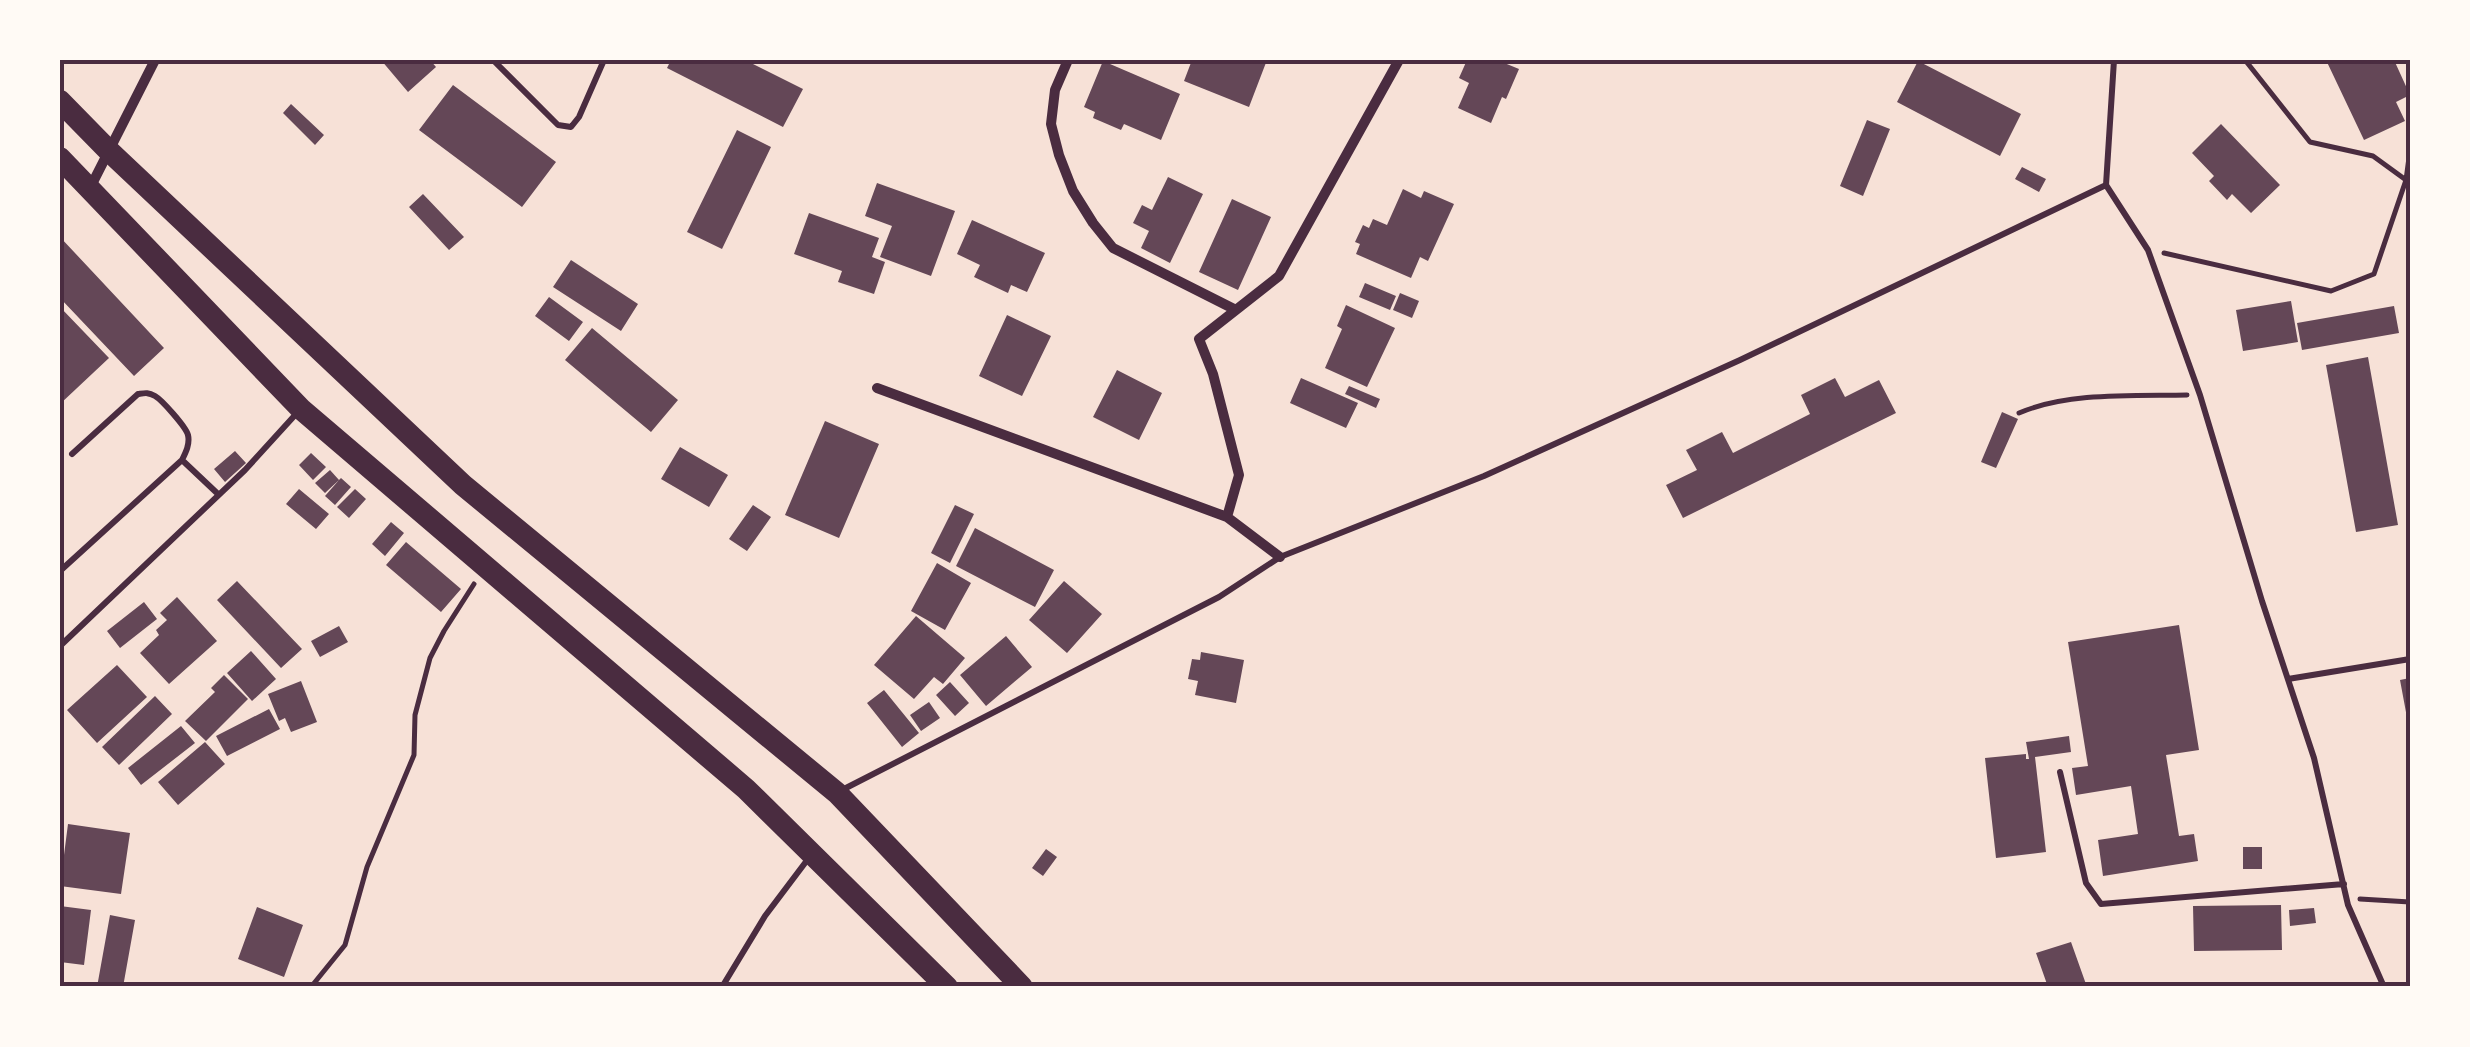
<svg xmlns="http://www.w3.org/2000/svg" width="2470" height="1047" font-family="'PT Sans Narrow',sans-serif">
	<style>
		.building { fill: #644757 }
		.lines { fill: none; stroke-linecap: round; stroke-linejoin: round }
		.path { stroke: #4a2c40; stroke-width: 5 }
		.service { stroke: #4a2c40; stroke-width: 6 }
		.minor { stroke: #4a2c40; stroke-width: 10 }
		.trunk { stroke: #4a2c40; stroke-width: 22 }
		.neatline { fill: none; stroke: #4a2c40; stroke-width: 4 }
	</style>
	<rect width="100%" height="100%" fill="#f7e1d7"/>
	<path class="building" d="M381,60H430L436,67L408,92Z
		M671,60H745L803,89L783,127L667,68Z
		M1192,60H1267L1249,107L1184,81Z
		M1467,60H1497L1519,69L1506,99L1502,97L1491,123L1458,108L1469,83L1459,78Z
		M2326,60H2394L2410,95L2396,102L2405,121L2364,140Z
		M1103,61L1180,94L1161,140L1124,124L1121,130L1093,118L1095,112L1084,107Z
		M1918,61L2021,114L2000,156L1897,102Z
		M453,85L556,162L522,207L419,130Z
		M291,104L324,135L315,145L283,113Z
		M1867,120L1890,129L1863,196L1840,186Z
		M2221,124L2280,185L2251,213L2232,194L2227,200L2209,181L2214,176L2192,153Z
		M737,130L771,147L722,249L687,232Z
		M2022,167L2046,179L2039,192L2015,179Z
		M1168,177L1203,194L1170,263L1141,248L1149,231L1133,223L1142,205L1152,210Z
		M877,183L955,211L931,276L880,257L892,226L865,216Z
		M1403,189L1421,198L1424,191L1454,204L1428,261L1420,257L1411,278L1356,254L1360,244L1355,242L1363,225L1369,228L1373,219L1387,225Z
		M423,194L464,237L449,250L409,207Z
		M1232,199L1271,217L1238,290L1199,272Z
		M809,213L879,238L872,257L885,262L874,294L838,282L842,271L794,254Z
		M972,220L1045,253L1027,292L1011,285L1008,293L974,277L980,265L957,254Z
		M60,237L164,348L134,376L60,298Z
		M571,260L638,304L621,331L553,287Z
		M1365,283L1396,296L1390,310L1359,297Z
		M1400,293L1419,301L1412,318L1393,310Z
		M549,297L583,322L569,341L535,316Z
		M2291,301L2298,342L2243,351L2236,310Z
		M1346,305L1395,328L1367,387L1325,368L1342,329L1337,326Z
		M2394,306L2399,333L2302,350L2297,323Z
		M60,307L109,358L60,404Z
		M1007,315L1051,336L1022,396L979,376Z
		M592,328L678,400L651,432L565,360Z
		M2368,357L2398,525L2356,532L2326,365Z
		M1117,370L1162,393L1139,440L1093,417Z
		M1301,378L1358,403L1346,428L1290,403Z
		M1835,378L1845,397L1879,380L1896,413L1683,518L1666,485L1697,470L1686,450L1722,432L1733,453L1810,414L1801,395Z
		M1349,386L1380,399L1376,408L1345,394Z
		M2002,412L2018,419L1996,468L1981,462Z
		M825,421L879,444L839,538L785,515Z
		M680,447L728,475L709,507L661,479Z
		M235,451L246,463L225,482L214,469Z
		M311,453L326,467L313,480L299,465Z
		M330,470L339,480L341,478L351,487L335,505L325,496L339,480L325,493L315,483Z
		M299,489L329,514L316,529L286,504Z
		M355,489L366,499L349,518L337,507Z
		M753,505L771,517L747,551L729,539Z
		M955,505L974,514L950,563L931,553Z
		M391,522L404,533L385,556L372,544Z
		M975,528L1054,570L1035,607L956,566Z
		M406,542L461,589L441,612L386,565Z
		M937,563L971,583L945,630L911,611Z
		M237,581L302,649L281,668L217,600Z
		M1064,581L1102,614L1067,653L1029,620Z
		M177,597L217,641L169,684L140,653L159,635L156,630L167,620L160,613Z
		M144,602L157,619L120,648L107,631Z
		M916,616L965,658L943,684L934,677L914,699L874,665Z
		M2179,625L2199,750L2166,755L2179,836L2194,834L2198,861L2103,876L2098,840L2138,834L2131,786L2076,795L2072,768L2088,766L2068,642Z
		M339,626L348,642L320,657L311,641Z
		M1006,636L1032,667L986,706L960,675Z
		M251,651L276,679L252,701L227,673Z
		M1201,652L1244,660L1236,703L1195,695L1198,681L1188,679L1192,659L1200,660Z
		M117,665L147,697L97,743L67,710Z
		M224,675L248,699L206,741L185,721L215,692L211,688Z
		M2410,678V723H2408L2400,680Z
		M301,681L317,722L291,732L285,718L279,721L268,694Z
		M950,682L969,703L955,716L936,695Z
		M884,690L919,733L902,747L867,703Z
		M155,696L172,714L119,765L102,747Z
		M929,702L940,718L921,731L910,715Z
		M269,709L280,729L227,756L216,736Z
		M181,726L195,743L141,785L128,768Z
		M2069,736L2071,752L2035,757L2046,852L1996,858L1985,758L2026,754V759H2029L2026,742Z
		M205,742L225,764L178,805L158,782Z
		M68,824L130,833L121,894L60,886Z
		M2243,847H2262V869H2243Z
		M1046,849L1057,857L1043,876L1032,868Z
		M2281,905L2282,950L2194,951L2193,906Z
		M60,906L91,910L84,965L60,962Z
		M257,907L303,925L284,977L238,959Z
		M2314,908L2316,923L2290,926L2289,910Z
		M110,915L135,920L123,987H97Z
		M2071,942L2087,987H2048L2036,953Z"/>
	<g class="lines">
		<path class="path" d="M2245,60L2310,142L2373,156L2406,180
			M2164,253L2331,291L2374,274L2406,180L2410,150
			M2019,413C2068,392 2134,396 2187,395
			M2360,899L2410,902
			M311,987L345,945L367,867L414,755L415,715L430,658L444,631L474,584"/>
		<path class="service" d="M493,60L558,125L571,127L579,117L604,60
			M2114,60L2106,185L2148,250L2200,395L2262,601L2314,758L2348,905L2384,987
			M182,460L218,494
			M60,571L182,460C186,452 190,444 188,435C186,427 162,400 155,396C148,392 145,393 138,394L72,454
			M60,646L245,470L296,414
			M2288,679L2410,659
			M2060,772L2086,883L2101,904L2344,884
			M842,790L1219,597L1280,557L1484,476L1740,360L2106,185
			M722,987L765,916L808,859"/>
		<path class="minor" d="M1068,60L1055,90L1051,124L1059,155L1073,191L1093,223L1113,248L1236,310
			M90,188L155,60
			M877,388L1227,517L1280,557
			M1227,517L1239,475L1213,374L1199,339L1279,276L1399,60"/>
		<path class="trunk" d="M60,101L109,151L463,485L837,793L1022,987
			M60,158L301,409L746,789L947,987"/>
	</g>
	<rect width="2470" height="1047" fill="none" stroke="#fffaf5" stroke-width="125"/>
	<rect x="62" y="62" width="2346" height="922" class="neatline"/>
</svg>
